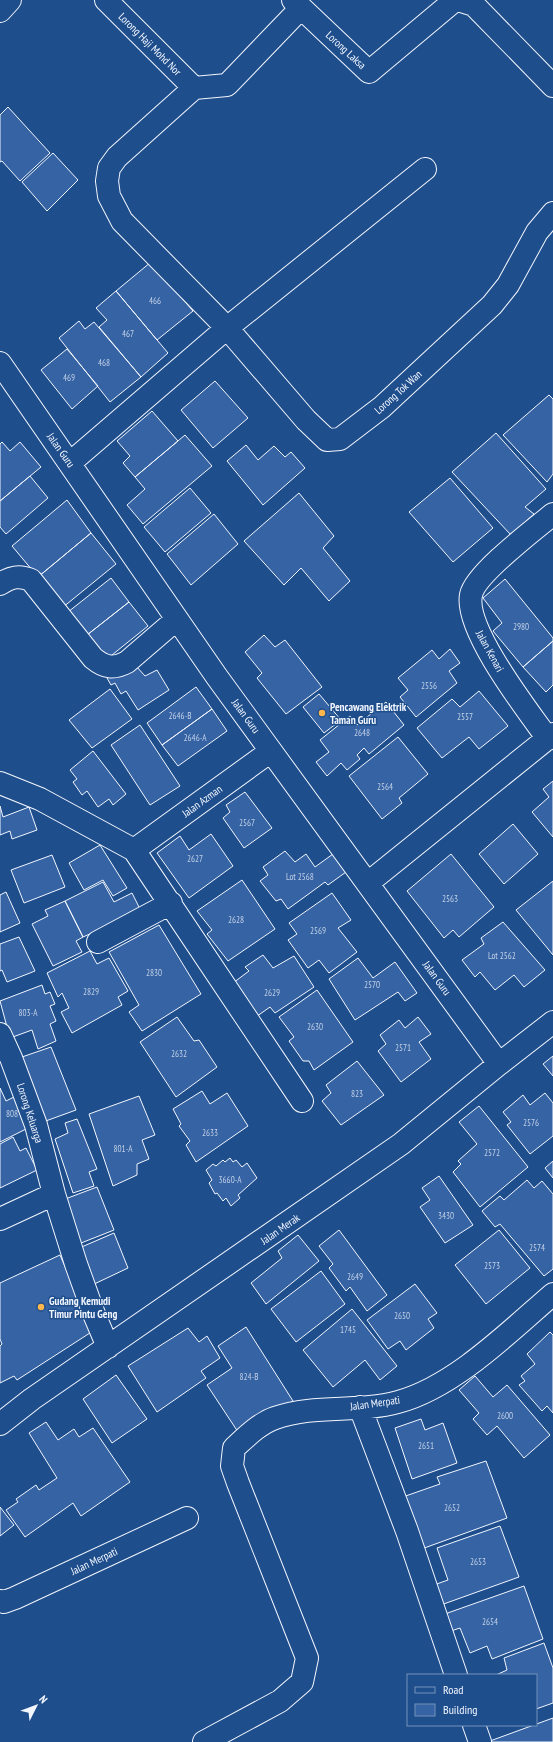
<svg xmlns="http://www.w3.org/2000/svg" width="553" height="1742" font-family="'PT Sans Narrow',sans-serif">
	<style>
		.building { fill: #3563a3; stroke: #f2f6ff }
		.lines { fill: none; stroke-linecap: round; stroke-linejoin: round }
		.minor-casing { stroke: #f2f6ff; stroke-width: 24 }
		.major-casing { stroke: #f2f6ff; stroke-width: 24 }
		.minor { stroke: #1f4e8c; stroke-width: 22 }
		.major { stroke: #1f4e8c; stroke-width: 22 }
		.poi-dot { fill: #ffb74d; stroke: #1f4e8c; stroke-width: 1.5 }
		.labels { text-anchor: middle; stroke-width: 3; stroke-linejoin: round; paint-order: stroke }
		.number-label { font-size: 9px; fill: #c3d1e8 }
		.street-label { font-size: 11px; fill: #f2f6ff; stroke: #1f4e8c }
		.poi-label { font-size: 11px; font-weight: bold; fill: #f2f6ff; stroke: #1f4e8c; text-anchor: start }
	</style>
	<rect width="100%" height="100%" fill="#1f4e8c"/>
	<path class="building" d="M8,107L50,153L20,181L2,161L0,162V115Z
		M53,153L78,180L47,211L22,182Z
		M151,262L193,311L157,340L116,291Z
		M116,291L168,353L141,377L99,327L107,320L96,308Z
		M79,321L85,329L94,322L141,377L110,402L59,338Z
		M67,349L98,386L72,409L41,370Z
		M215,381L248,418L213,448L181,410Z
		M549,395L553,399V474L547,482L503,435Z
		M152,411L178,441L135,477L123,463L130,456L117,441Z
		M496,433L546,489L525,507L534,514L511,535L452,472Z
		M185,435L212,466L143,524L127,505L145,489L135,477Z
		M2,442L10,451L20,442L41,467L0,501V444Z
		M246,445L258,460L274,446L285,457L291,452L305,468L263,505L227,461Z
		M30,476L48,498L6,534L0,527V501Z
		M450,478L493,528L453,562L409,512Z
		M190,488L211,513L165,552L144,527Z
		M299,493L334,536L323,548L350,581L329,601L301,568L284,585L244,541Z
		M67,500L91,533L38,577L12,546Z
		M214,514L238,544L191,585L167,554Z
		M91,533L116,564L62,608L38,577Z
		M111,578L129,602L87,635L68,612Z
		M505,579L553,638V641L523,667L493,631L502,623L483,598Z
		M129,602L148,626L107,659L87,635Z
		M264,635L275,647L285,640L322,687L286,714L257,678L262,673L245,652Z
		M553,641V685L546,692L523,667Z
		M450,649L460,663L449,671L457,683L416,717L400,697L408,690L398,678L432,650L439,659Z
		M136,666L145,676L157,670L169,690L138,710L126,691L121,694L115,683L111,685L107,678L123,668Z
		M196,687L212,709L162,745L147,723Z
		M110,689L132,719L92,748L69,720Z
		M479,691L508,726L479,749L469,737L442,758L417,728L452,699L460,707Z
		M319,694L341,720L324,733L303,707Z
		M386,702L404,725L369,754L364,748L357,755L360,759L347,770L341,763L327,776L316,762L329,752L320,740L350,716L357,725Z
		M212,709L227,731L178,766L162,745Z
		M140,725L180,786L150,805L111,745Z
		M398,737L428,774L399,798L402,803L382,819L349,776Z
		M93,751L126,794L113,805L109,799L98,807L87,791L82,795L73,782L77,779L70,770Z
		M553,781V837L532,812L549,797L543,789Z
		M245,792L272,828L244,848L223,818L230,812L226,805Z
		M0,806L3,817L29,807L37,830L12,839L10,831L0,835Z
		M513,824L538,854L504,884L479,854Z
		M211,834L233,866L189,898L157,853L180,836L189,850Z
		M100,845L127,888L113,896L103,880L84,890L69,863Z
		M285,851L295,862L306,854L315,867L333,854L346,872L328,885L325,882L288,909L281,899L276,901L260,881L268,875L263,867Z
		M451,854L494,907L459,937L453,930L444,938L407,891Z
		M52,855L65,887L24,903L11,870Z
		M242,880L275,929L228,961L207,934L212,930L197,911Z
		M553,881V955L516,910Z
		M103,882L114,902L132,893L141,911L83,937L65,901Z
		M6,892L20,923L0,932V895Z
		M332,893L351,920L338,928L357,952L329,973L319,960L308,968L288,940L297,934L289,923Z
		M65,901L83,937L76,941L82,952L53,966L32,924L48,916L45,910Z
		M503,922L545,970L524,987L514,975L495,990L480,972L475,977L462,960L484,944L481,938Z
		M159,925L201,994L142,1031L129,1012L139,1005L109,952Z
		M19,937L35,971L7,982L2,970L0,971V944Z
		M90,951L97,964L109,958L128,991L118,997L122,1005L72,1033L61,1012L69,1008L62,993L58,997L47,973Z
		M263,955L273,968L294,956L314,987L275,1013L270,1007L253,1019L233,983L249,971L245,967Z
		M358,958L373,978L395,962L417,993L405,1001L398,992L355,1020L329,979Z
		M42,985L45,994L50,992L55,1004L50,1006L56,1021L50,1024L56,1041L38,1049L32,1030L10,1038L0,1001Z
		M317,990L353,1042L314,1070L309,1061H303L289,1041L294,1037L279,1017Z
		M177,1017L194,1041L199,1040L217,1067L176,1097L140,1042Z
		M418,1017L431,1034L419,1042L431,1059L401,1082L378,1051L386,1044L380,1035L399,1020L405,1028Z
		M51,1047L76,1110L43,1122L19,1058Z
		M553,1056V1076L543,1064Z
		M357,1061L384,1095L341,1125L322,1101L331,1093L326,1085Z
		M0,1088L6,1101L18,1095L30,1127L0,1142Z
		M202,1091L210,1104L227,1093L248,1126L196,1162L186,1145L190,1141L179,1126L181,1124L173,1109Z
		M545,1093L553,1103V1136L530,1154L507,1125L511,1122L503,1112L523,1095L530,1105Z
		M139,1096L155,1135L142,1140L149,1159L137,1164V1175L113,1186L89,1114Z
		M479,1106L528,1167L480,1207L453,1172L461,1164L458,1161L477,1144L459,1122Z
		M77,1119L97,1169L89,1172L94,1186L73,1193L55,1139L68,1133L65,1123Z
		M13,1137L20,1151L26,1148L37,1170L0,1188V1144Z
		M230,1158L233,1162L236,1160L242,1167L247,1163L257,1178L238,1195L240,1198L231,1206L226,1198L223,1201L217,1193L215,1194L209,1183L212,1180L206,1170L213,1164L216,1166L223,1160L225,1162Z
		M553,1161V1178L545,1168Z
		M439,1176L473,1225L445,1243L420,1207L430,1200L422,1188Z
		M527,1180L534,1188L542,1181L553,1194V1269L544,1276L500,1224L495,1227L482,1211L500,1196L504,1200Z
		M97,1187L114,1230L76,1245L60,1201Z
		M339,1230L387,1295L367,1311L350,1287L346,1291L329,1268L333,1264L319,1246Z
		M499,1230L530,1268L486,1304L455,1265Z
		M114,1233L128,1268L90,1286L77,1249Z
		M298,1235L319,1261L266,1304L251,1283L282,1258L278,1251Z
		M60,1255L93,1331L17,1380L14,1376L0,1383V1346L2,1344L0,1339V1283Z
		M321,1271L345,1304L296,1342L271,1309Z
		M415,1284L437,1313L428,1319L434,1328L406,1350L400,1341L388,1349L367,1320Z
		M352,1309L397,1366L380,1380L365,1360L333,1387L303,1350Z
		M246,1327L293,1401L240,1435L207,1385L232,1368L218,1346Z
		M188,1328L199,1342L207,1336L220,1358L201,1371L206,1378L157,1412L128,1366Z
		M550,1332L553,1335V1413L547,1406L542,1411L519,1385L525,1381L521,1376L535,1364L527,1354Z
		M116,1375L147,1419L112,1443L83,1399Z
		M475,1376L493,1397L507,1385L550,1435L524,1458L497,1426L487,1435L473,1419L479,1413L459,1390Z
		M421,1419L425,1430L443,1423L457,1463L412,1479L395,1428Z
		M46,1422L58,1440L74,1429L79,1437L93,1428L130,1482L81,1516L73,1503L25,1537L6,1510L18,1502L16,1499L36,1485L39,1490L57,1478L29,1433Z
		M486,1461L507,1518L416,1551L397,1499L440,1484L437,1477Z
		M0,1507L14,1525L0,1536Z
		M500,1526L519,1577L438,1606L431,1586L448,1580L437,1548Z
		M524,1586L543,1639L492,1659L487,1646L470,1653L460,1628L448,1632L442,1615Z
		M544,1643L553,1668V1703L536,1709V1675H496L507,1670L504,1658Z
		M553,1718V1742H490V1741Z"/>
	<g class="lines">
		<g class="minor-casing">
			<path id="minor" d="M106,0L194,88
				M293,0L369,72L455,0
				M458,0L474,5L553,86
				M301,8L227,85L194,88L117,157L109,168L107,181L109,196L122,221L227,328L306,420L327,440L340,439L382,407L492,305L508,285L537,232L553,213
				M0,363L217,677L499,1064
				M70,463L227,328L425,169
				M0,584C11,577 19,575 31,580L93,658C105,668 114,669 127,662L177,619
				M548,739C528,711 464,629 471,595C475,574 535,529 553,514
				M0,783L40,799L134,850L302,1101
				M134,850L271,751
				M368,883L553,734
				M98,942L171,903
				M0,1034L11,1058L36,1125L54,1194L76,1264L94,1314L108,1347
				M0,1219L54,1194
				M360,1407L407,1531L456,1675
				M0,1424L32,1399L401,1144L499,1064L553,1022
				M0,1601L4,1602L15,1598L187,1518
				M474,1725L480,1742
				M204,1742L280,1701L302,1682L307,1658L238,1483L232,1466L234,1448C246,1437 260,1423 275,1418C315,1404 358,1413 398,1402C454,1387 509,1332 553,1294"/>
		</g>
		<g class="major-casing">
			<path id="major" d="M0,11L10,0"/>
		</g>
		<use href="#minor" class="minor"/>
		<use href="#major" class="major"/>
	</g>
	<g class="poi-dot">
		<circle cx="322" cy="713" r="4"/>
		<circle cx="41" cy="1307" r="4"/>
	</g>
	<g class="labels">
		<g class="number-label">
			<text x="155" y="304">466</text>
			<text x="128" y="337">467</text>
			<text x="104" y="366">468</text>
			<text x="69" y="381">469</text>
			<text x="521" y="630">2980</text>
			<text x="429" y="689">2556</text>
			<text x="180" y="719">2646-B</text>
			<text x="465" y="720">2557</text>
			<text x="362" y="736">2648</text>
			<text x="195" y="741">2646-A</text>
			<text x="385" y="790">2564</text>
			<text x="247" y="826">2567</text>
			<text x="195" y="862">2627</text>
			<text x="300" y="880">Lot 2568</text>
			<text x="450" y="902">2563</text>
			<text x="236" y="923">2628</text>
			<text x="318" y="934">2569</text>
			<text x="502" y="959">Lot 2562</text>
			<text x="154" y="976">2830</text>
			<text x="372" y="988">2570</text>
			<text x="91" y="995">2829</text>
			<text x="272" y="996">2629</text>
			<text x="28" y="1016">803-A</text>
			<text x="315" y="1030">2630</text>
			<text x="403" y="1051">2571</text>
			<text x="179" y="1057">2632</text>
			<text x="357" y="1097">823</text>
			<text x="12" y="1117">808</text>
			<text x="531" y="1126">2576</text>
			<text x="210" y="1136">2633</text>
			<text x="123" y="1152">801-A</text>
			<text x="492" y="1156">2572</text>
			<text x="230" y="1183">3660-A</text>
			<text x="446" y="1219">3430</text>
			<text x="537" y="1251">2574</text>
			<text x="492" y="1269">2573</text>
			<text x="355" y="1280">2649</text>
			<text x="402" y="1319">2650</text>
			<text x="348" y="1333">1745</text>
			<text x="249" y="1380">824-B</text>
			<text x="505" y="1419">2600</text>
			<text x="426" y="1449">2651</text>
			<text x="452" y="1511">2652</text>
			<text x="478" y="1565">2653</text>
			<text x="490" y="1625">2654</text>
		</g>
		<g class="street-label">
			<text transform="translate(150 44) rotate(45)" y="4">Lorong Haji Mohd Nor</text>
			<text transform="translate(346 50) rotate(43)" y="4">Lorong Laksa</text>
			<text transform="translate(398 392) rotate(-42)" y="4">Lorong Tok Wan</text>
			<text transform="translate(61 450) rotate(55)" y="4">Jalan Guru</text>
			<text transform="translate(490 651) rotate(61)" y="4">Jalan Kenari</text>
			<text transform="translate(246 716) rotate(54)" y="4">Jalan Guru</text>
			<text transform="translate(202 801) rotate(-36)" y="4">Jalan Azman</text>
			<text transform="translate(437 978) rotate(54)" y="4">Jalan Guru</text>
			<text transform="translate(30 1113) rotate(72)" y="4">Lorong Keluarga</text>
			<text transform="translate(280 1229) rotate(-35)" y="4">Jalan Merak</text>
			<text transform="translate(375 1403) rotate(-8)" y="4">Jalan Merpati</text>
			<text transform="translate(94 1561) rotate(-25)" y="4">Jalan Merpati</text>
		</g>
		<g class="poi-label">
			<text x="330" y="711">Pencawang Elektrik<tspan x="330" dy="13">Taman Guru</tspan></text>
			<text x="49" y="1305">Gudang Kemudi<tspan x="49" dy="13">Timur Pintu Geng</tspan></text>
		</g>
	</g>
	<rect x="407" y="1674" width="130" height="52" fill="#1f4e8c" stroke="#7391ba"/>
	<rect x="415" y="1687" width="20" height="6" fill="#1f4e8c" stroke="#7391ba"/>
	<text x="443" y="1694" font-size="12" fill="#f2f6ff">Road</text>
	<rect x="415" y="1704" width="20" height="12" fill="#3563a3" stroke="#7391ba"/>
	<text x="443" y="1714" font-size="12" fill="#f2f6ff">Building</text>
	<g transform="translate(36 1706) rotate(48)" stroke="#1f4e8c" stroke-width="3" paint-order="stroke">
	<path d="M0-3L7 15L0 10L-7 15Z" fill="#f2f6ff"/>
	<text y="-6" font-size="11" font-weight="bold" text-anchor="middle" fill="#f2f6ff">N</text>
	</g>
</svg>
